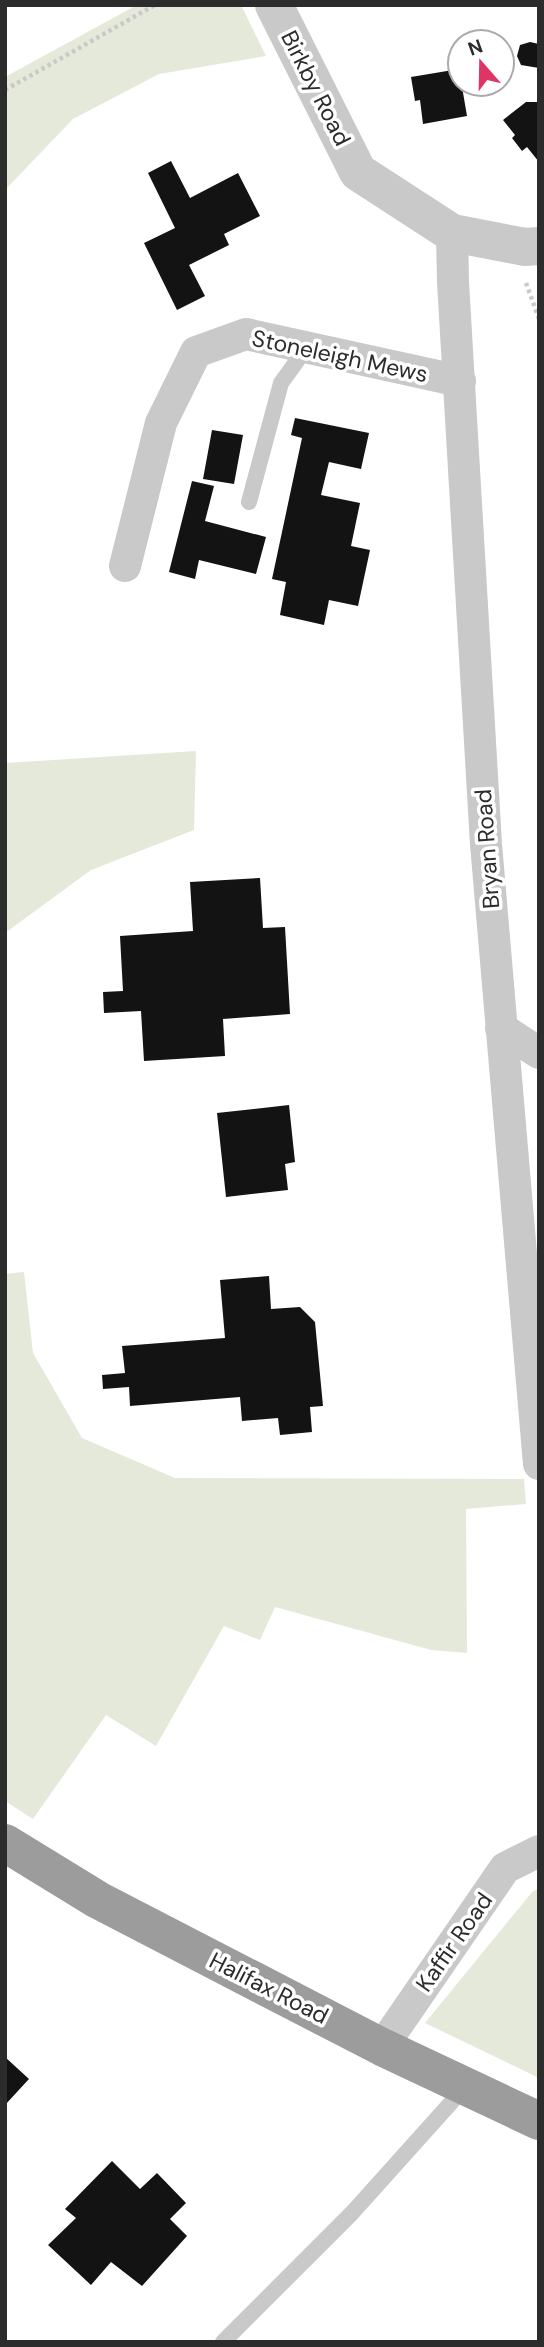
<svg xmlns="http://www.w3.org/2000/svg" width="544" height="2347" font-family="'DM Sans',sans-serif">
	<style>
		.green { fill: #e5e9da }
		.building { fill: #131313 }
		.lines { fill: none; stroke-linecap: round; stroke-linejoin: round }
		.path { stroke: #c9c9c9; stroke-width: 4.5; stroke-dasharray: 3.5 3.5; stroke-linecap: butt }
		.service { stroke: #c9c9c9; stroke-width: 16 }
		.minor { stroke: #c9c9c9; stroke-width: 32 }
		.tertiary { stroke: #c9c9c9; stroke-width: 38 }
		.trunk { stroke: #9c9c9c; stroke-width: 38 }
		.labels { text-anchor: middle; stroke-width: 7; stroke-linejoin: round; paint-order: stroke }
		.street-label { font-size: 23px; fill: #2c2c2c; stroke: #fff }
	</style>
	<rect width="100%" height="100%" fill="#fff"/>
	<path class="green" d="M137,5H241L266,56L159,74L73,119L5,190V77Z
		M196,751L194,830L91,870L5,933V763Z
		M24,1272L33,1353L82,1438L175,1478L524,1479L526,1504L466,1509L467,1653L431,1650L275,1607L260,1640L224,1626L156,1746L106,1715L33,1819L5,1801V1274Z
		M539,1889V2078L425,2023L533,1891Z"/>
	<path class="building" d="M530,42L539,44V68L521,65L517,56L520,45Z
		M459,69L467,116L423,124L420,100L415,101L411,77Z
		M526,102H539V162L527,147L522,151L512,138L515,135L503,120Z
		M171,161L190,198L238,173L260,216L224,234L229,245L189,265L205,296L177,310L144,243L175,228L148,173Z
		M295,418L369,433L361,469L329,462L321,495L360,503L351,546L370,550L358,606L329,600L324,625L280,615L286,582L272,579L302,438L291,435Z
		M212,430L243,435L234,484L203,479Z
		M192,481L214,486L205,521L266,537L256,574L199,560L195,579L169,572Z
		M260,878L263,928L285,927L290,1014L223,1019L225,1056L144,1061L141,1011L104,1013L103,992L123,991L120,936L193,931L190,882Z
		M289,1105L295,1162L285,1164L288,1190L226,1197L217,1113Z
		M269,1276L271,1309L300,1307L315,1322L323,1406L310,1407L312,1432L280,1435L278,1418L242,1421L240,1397L130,1406L129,1387L103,1389L102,1375L125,1373L122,1346L225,1338L220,1280Z
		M5,2057L29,2079L5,2105Z
		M112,2161L140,2189L157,2173L186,2203L170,2219L187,2236L142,2286L111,2262L91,2285L48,2245L76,2218L65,2209Z"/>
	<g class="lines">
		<path class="path" d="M5,90L155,5
			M526,283L539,319"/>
		<path class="service" d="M249,502L281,383L307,347
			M223,2342L352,2213L466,2086"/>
		<path class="minor" d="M452,233L453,282L486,844L539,1464
			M125,566L161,423L196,352L246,334L460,381
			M501,1028L539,1053
			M382,2047L505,1868L539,1851"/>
		<path class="tertiary" d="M274,5L358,172L452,233L525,247L539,246"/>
		<path class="trunk" d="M5,1843L98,1900L382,2047L539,2121"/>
	</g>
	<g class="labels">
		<g class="street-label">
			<text transform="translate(316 88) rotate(63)" y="8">Birkby Road</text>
			<text transform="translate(340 356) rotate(12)" y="8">Stoneleigh Mews</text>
			<text transform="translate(487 849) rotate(-94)" y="8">Bryan Road</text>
			<text transform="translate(454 1942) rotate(-55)" y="8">Kaffir Road</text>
			<text transform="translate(269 1988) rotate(27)" y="8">Halifax Road</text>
		</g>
	</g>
	<rect width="544" height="2347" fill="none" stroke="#2c2c2c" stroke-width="14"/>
	<g transform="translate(481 63) rotate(340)"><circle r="33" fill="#ffffff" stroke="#ababab" stroke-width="2"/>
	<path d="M0-5L12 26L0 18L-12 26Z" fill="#dc3566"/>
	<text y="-10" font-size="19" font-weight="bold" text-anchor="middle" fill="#2c2c2c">N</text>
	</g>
</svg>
